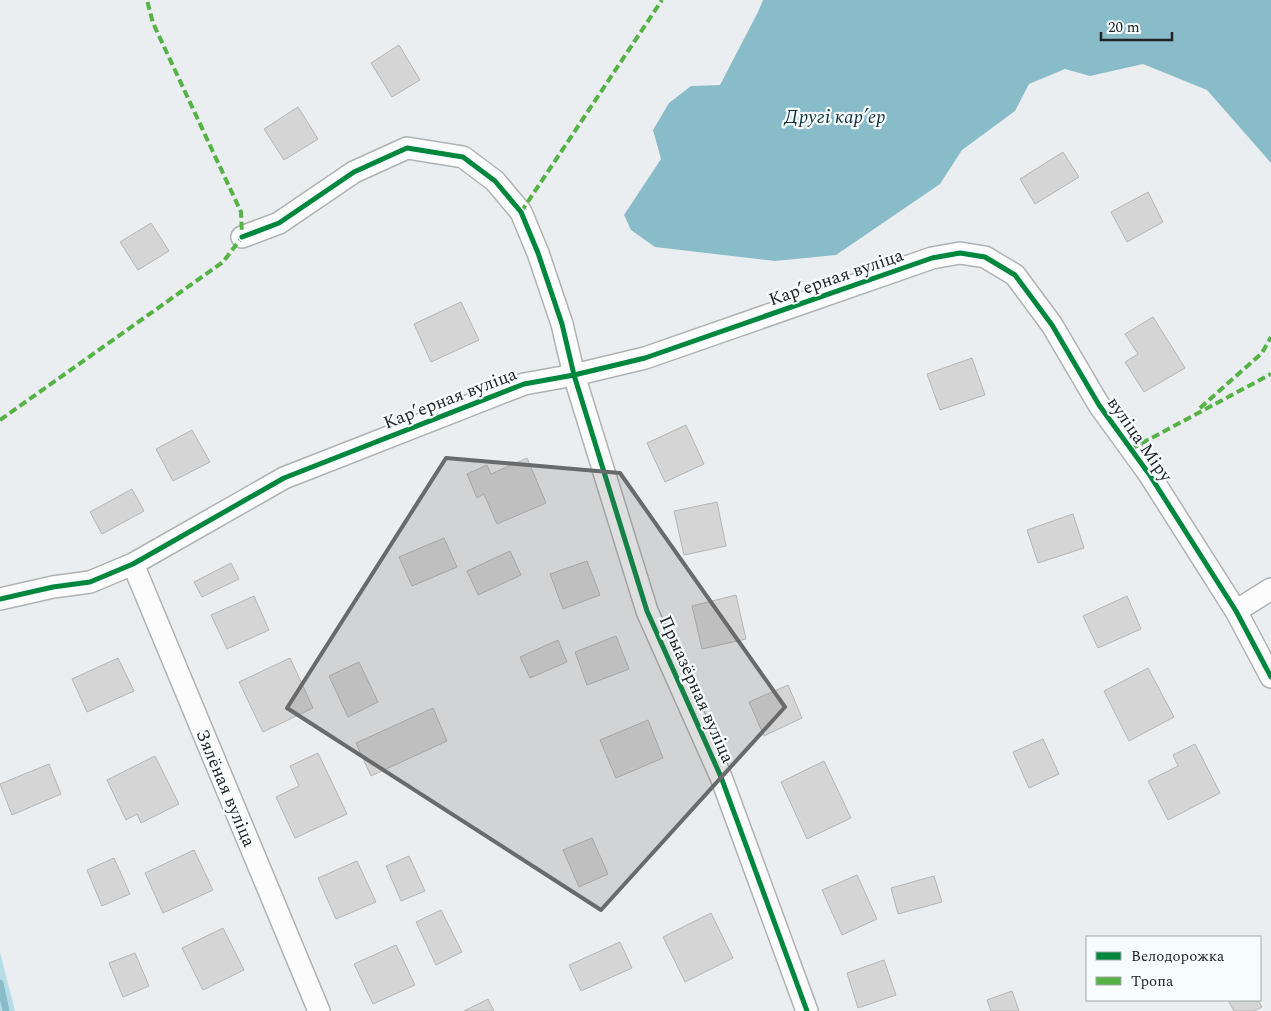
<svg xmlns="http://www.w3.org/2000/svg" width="1271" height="1011" font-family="Spectral,serif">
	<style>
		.green { fill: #b7dce7 }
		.water { fill: #89bcc9 }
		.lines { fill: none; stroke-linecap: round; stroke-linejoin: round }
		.stream { stroke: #89bcc9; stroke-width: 7 }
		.building { fill: #d5d5d6; stroke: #b5b5b6 }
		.minor-casing { stroke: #afb2b2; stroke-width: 24 }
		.minor { stroke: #fcfcfd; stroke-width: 21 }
		.quiet { stroke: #55b245; stroke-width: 4; stroke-dasharray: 8 4; stroke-linecap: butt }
		.cycleway-casing { stroke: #f7fdfe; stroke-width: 8 }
		.cycleway { stroke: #00873e; stroke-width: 5 }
		.marked { fill: #686a6b; fill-opacity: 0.2; stroke: #686a6b; stroke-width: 4; stroke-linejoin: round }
		.labels { text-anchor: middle; stroke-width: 4.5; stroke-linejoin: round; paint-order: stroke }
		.street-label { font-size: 18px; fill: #212324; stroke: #f7fdfe }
		.water-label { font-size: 19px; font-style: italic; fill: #0d3039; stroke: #f7fdfe }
	</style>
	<rect width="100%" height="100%" fill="#ebeef0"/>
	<path class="green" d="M0,952L15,1011H0Z"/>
	<path class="water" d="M763,0H1271V163L1207,90L1143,64L1090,76L1065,69L1029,84L1015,111L962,150L940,184L836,255L775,261L655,247L631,230L624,215L661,159L653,130L669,103L691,86L720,85L758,12Z"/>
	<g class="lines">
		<path class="stream" d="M0,983L6,1011"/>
	</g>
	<path class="building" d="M399,45L420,80L392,97L371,63Z
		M298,107L318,139L284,160L264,129Z
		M1063,152L1079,177L1035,204L1020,179Z
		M1148,192L1163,222L1127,242L1111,212Z
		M151,223L169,251L138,270L120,242Z
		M461,302L479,340L431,362L414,324Z
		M1153,317L1185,368L1144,392L1125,362L1138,354L1125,334Z
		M972,358L985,395L940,410L927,374Z
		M686,425L704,464L665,482L647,443Z
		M192,430L210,462L173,481L156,449Z
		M527,458L546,503L497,524L484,494L477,498L467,474L487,465L491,474Z
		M132,489L144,511L102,534L90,512Z
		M717,502L726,546L684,555L674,511Z
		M1073,514L1084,548L1038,563L1027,530Z
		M444,538L457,567L412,586L399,557Z
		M510,551L521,575L478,595L467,571Z
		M587,561L600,595L563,609L550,574Z
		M231,563L239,579L202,597L194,582Z
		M736,595L746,639L702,649L692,606Z
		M254,596L269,630L227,649L211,615Z
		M1127,596L1141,629L1098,648L1083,616Z
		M616,636L629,669L587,685L575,652Z
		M558,640L567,662L530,678L520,657Z
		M118,658L134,691L87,712L72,679Z
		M290,658L313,708L263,732L239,682Z
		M359,662L378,702L348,717L329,676Z
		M1148,668L1174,717L1129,741L1104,691Z
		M788,685L802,718L764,736L749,702Z
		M433,708L447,741L371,776L356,743Z
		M648,720L663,758L616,778L600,740Z
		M1043,739L1059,774L1029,788L1013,752Z
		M1195,744L1220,793L1168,820L1148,781L1178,766L1173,755Z
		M318,753L347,814L295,838L276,797L299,786L290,766Z
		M155,756L179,804L141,823L137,814L126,820L107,780Z
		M824,761L851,818L807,839L781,782Z
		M49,764L61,794L12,815L0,784Z
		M592,838L608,874L579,887L563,850Z
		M194,850L213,890L163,913L145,873Z
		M409,856L425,891L401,901L386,866Z
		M114,858L130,894L102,906L87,870Z
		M357,861L376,902L336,919L318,878Z
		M857,875L877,919L842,935L822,890Z
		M934,876L942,902L898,914L891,888Z
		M441,910L462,952L436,965L416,922Z
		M711,913L733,958L685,982L663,937Z
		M223,928L244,970L203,990L182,948Z
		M620,942L632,968L581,991L569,965Z
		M396,945L415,985L373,1004L354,964Z
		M135,953L149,986L123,997L109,963Z
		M884,960L896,995L858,1008L847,973Z
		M1012,991L1019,1011H991L987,1000Z
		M488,999L494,1011H464Z
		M1228,1000H1258L1262,1007L1254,1011H1234Z"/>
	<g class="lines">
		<g class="minor-casing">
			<path id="minor" d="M242,237L279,223L354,172L407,148L463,157L495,181L521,212L538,253L562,324L574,375L647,611L721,777L807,1011
				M133,564L319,1011
				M0,599L53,587L90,582L133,564L284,478L524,384L574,375L645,358L932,258L960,253L985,257L1015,275L1052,325L1099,405L1149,474L1236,611L1271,677
				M1236,611L1271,589"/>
		</g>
		<use href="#minor" class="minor"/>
		<path class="quiet" d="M521,212L662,0
			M1200,408L1262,353L1271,337
			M0,420L223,262L242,237L241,212L153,23L147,0
			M1131,449L1271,374"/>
		<g class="cycleway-casing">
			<path id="cycleway" d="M242,237L279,223L354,172L407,148L463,157L495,181L521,212L538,253L562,324L574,375L647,611L721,777L807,1011
				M0,599L53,587L90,582L133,564L284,478L524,384L574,375L645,358L932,258L960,253L985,257L1015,275L1052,325L1099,405L1149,474L1236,611L1271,677"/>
		</g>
		<use href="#cycleway" class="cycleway"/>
	</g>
	<path class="marked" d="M446,458L620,473L785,707L601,910L287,708Z"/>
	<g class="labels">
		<g class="street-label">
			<text transform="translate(836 277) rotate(-19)" y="6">Карʼерная вуліца</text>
			<text transform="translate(450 398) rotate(-21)" y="6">Карʼерная вуліца</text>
			<text transform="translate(1140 439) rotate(55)" y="6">вуліца Міру</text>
			<text transform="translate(697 689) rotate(66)" y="6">Прыазёрная вуліца</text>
			<text transform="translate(226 788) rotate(67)" y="6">Зялёная вуліца</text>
		</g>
		<g class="water-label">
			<text x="835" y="123">Другі карʼер</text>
		</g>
	</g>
	<rect x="1086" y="936" width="175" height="65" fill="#f7fdfe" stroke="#a1a6a7"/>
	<rect x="1096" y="952" width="25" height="8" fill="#00873e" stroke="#a1a6a7"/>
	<text x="1131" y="961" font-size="15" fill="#212324">Велодорожка</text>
	<rect x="1096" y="977" width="25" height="8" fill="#55b245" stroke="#a1a6a7"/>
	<text x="1131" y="986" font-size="15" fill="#212324">Тропа</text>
	<path d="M1101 32v8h71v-8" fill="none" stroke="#212324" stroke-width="2.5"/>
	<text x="1108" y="32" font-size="15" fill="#212324" stroke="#f7fdfe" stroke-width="4" paint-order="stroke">20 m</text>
</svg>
